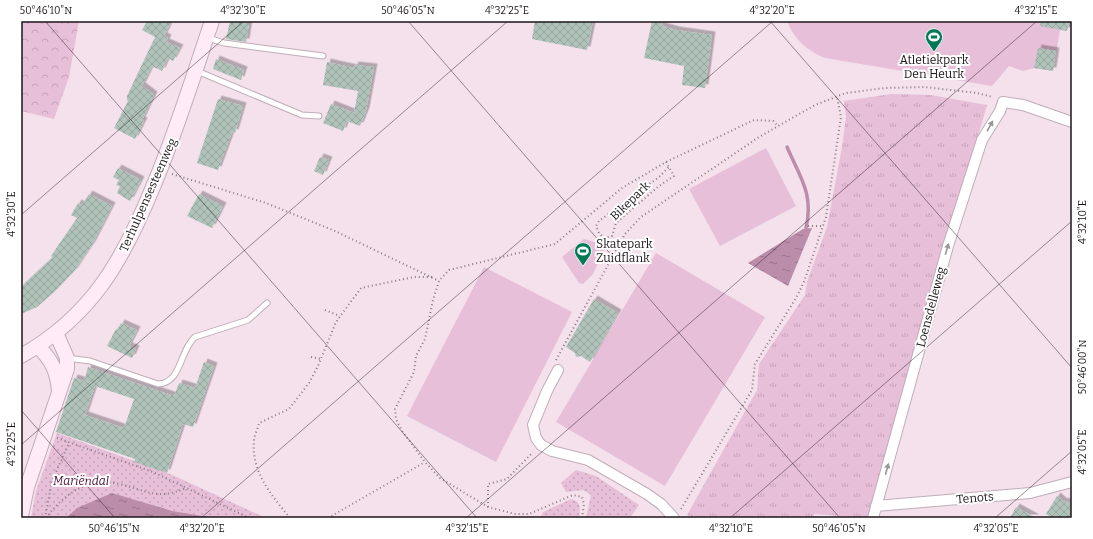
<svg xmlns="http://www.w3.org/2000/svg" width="1093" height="539" font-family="Bitter,serif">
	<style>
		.grass { fill: url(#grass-tufts) }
		.forest { fill: url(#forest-crowns) }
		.park { fill: url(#park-dots) }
		.pitch { fill: #e7bfd8 }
		.water { fill: url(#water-ripples) }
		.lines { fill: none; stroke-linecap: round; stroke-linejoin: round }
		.stream { stroke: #bc8dab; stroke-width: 3.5 }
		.building { fill: url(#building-cross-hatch); fill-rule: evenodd; filter: url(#shadow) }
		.lane-casing { stroke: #bfadb8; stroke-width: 7 }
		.street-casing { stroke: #bfadb8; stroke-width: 12 }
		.secondary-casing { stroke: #bfadb8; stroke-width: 16 }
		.path { stroke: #867a81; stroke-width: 2; stroke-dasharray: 1 3; stroke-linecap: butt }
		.lane { stroke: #fff; stroke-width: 5 }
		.street { stroke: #fff; stroke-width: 10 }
		.secondary { stroke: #ffeaf7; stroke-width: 14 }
		.oneway { fill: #989698 }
		.ticks { fill: none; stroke: #1b1519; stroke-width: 1; stroke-opacity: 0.45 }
		.labels { text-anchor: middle; stroke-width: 4; stroke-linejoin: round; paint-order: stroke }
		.poi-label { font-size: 12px; fill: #1b1519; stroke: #fff }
		.street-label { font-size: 12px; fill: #1b1519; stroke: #fff }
		.park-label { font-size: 12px; font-style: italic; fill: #491039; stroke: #fff }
		.neatline { fill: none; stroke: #1b1519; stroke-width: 1.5 }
		.ticks-label { font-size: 10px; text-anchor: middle; fill: #1b1519 }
	</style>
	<defs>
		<pattern id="grass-tufts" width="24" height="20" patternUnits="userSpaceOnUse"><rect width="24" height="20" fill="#e7bfd8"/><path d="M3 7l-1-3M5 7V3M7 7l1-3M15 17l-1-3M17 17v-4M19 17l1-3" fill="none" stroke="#c6a3b9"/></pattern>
		<pattern id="forest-crowns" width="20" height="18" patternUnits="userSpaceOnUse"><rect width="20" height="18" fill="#e7bfd8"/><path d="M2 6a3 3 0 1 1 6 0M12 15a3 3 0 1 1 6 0" fill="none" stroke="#c6a3b9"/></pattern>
		<pattern id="park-dots" width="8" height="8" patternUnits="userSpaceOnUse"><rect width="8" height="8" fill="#e7bfd8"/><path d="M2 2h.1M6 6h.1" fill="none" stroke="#c6a3b9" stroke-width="1.8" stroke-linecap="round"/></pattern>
		<pattern id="water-ripples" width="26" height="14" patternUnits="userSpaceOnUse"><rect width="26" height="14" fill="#bc8dab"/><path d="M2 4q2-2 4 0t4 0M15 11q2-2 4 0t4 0" fill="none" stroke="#98728a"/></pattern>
		<pattern id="building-cross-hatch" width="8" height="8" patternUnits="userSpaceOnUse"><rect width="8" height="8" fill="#b0c3ba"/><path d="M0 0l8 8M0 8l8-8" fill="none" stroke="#97a79f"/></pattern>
		<filter id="shadow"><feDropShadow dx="3.5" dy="-3.5" stdDeviation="0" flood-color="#0004"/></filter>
	</defs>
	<rect width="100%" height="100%" fill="#f4e1ec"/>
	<path class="grass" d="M891,94L931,95L987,105L867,518L814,514L813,518H694L687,515L757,390L759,364L805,295L807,282L827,227L842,147L846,117L844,101Z"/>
	<path class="forest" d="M21,21H79L69,77L54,119L21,111Z"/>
	<path class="park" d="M57,433L170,474L266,518H31L36,491Z
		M576,470L596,476L639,505L630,518H586L591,495L583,490L566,492L561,483Z
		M571,499C582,502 580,508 579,518H540L543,512Z"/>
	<path class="pitch" d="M787,21H1069L1067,31L1060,30L1053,71L1035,68L1023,71L1009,66L992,86L825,58C807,51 794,39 787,21Z
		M766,148L796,206L720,246L689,189Z
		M584,239L602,244L605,249L593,274L583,284L579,283L562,257Z
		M656,253L765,317L665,486L556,422Z
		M484,267L572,312L496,462L407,416Z"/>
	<path class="water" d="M812,228L788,286L748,263L803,229Z
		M112,493L172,511L214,518H66L77,508Z"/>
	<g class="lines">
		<path class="stream" d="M787,147C800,177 814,194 806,228"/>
	</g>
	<path class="building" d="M147,21H171L164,36L168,38L166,42L180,48L173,61L168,58L162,71L152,66L142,86L154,95L142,120L144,121L135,139L114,128L128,101L127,100V96L155,37L142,30Z
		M230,21L249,23L246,42L226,39Z
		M535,21H593L587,50L532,39Z
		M652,21H663L662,26L676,30L712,35L705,88L682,85L684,66L644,58Z
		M1041,21H1069L1067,31L1040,26Z
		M1038,48L1056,51L1053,71L1034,68Z
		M216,59L244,70L241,80L213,69Z
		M327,62L354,68L355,65L374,67L366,111L360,126L347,121L343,131L323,123L331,104L354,113L358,91L323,85Z
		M218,99L243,106L235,133L232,132L218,170L197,163Z
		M320,157L329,160L323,175L314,171Z
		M118,168L141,180L130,201L117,193L120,186L116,185L119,180L113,177Z
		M89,194L112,206L93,243L75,270L54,292L37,307L21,314V287L53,257L51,256L77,218L71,215L78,203L82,205Z
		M199,194L223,206L212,228L187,216Z
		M594,299L618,313L590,362L581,356L576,357L575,353L566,347Z
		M121,323L137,330L129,346L136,349L132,358L107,346L116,329L118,330Z
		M204,362L214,366L193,427L183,424L167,473L134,462L135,459L56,432L74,378L84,381L88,367L174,396L179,383L195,388ZM95,386L134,399L124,428L85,415Z
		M1057,496L1064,502L1065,501L1072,504V518H1052L1046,514Z
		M1016,507L1036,518H1010Z"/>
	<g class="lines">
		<g class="lane-casing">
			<path id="lane" d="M208,38L224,43L323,56
				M197,71L302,115L319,116
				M67,358L90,361L158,384C182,383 179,351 195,337L248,320L267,303"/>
		</g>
		<g class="street-casing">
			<path id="street" d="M558,370L547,391L533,425L536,438L541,445L552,451L588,460L647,494L661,504L674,518
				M876,506L1030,493L1072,482
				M873,518L948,246L982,140L1000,111L1003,102L1023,105L1072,122"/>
		</g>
		<g class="secondary-casing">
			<path id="secondary" d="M38,346C52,361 57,370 59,391
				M21,356C92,316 123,260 153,187C176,133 193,77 212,21
				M21,516L27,487L67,369V358L56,333"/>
		</g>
		<path class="path" d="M666,162L674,176L659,186L616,223L612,236L604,238L599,233L596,226L599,221L659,177L669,167
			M172,174L266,203L335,231L439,281
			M808,226H823
			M325,310L340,316
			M311,357L321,359
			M556,360L625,234L641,217L759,137L815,105L846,93L885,88L924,87L977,93L993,97
			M57,438L153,472L249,518
			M488,507V484L507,479L533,452
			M681,509L752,390L755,364L796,298L804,282L826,217L841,117L837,97
			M45,518L52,481L69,443
			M46,518C64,494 87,477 119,484C147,490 156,501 186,488
			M290,518C272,496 251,472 254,441C254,435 258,429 259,423L289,409L309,383L318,366L336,322L361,288L414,277H432
			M328,518L425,462
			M582,518L584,504L582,497L573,495L529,514H515L488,507L440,478L425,462L402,431L396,419L395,409L414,372L416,356L425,339L433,300L439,281L449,270L555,244L622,188L666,162L754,120L773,121L778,126"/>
		<use href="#lane" class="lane"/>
		<use href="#street" class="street"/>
		<use href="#secondary" class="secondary"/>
	</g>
	<defs><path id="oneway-solid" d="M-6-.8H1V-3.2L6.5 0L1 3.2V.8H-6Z"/></defs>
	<g class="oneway">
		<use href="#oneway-solid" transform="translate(990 126) rotate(-61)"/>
		<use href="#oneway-solid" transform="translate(947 249) rotate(-74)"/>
		<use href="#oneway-solid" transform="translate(887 469) rotate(-75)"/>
	</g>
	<path class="ticks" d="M45,21L477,518M408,21L840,518M770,21L1072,368M21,215L244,21M21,410L115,518M21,445L508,21M201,518L773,21M466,518L1037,21M730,518L1072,221M995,518L1072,451"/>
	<defs>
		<g id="stadium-pin" transform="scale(0.9)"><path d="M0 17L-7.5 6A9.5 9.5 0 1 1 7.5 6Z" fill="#007956" stroke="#fff"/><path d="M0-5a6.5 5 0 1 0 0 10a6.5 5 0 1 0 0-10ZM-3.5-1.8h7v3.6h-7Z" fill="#fff"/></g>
	</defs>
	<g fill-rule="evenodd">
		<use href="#stadium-pin" x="934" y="37"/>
		<use href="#stadium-pin" x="583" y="251"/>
	</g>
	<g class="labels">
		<g class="poi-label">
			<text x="934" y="64">Atletiekpark<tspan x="934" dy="14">Den Heurk</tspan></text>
			<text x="596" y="248" text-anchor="start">Skatepark<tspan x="596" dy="14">Zuidflank</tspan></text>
		</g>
		<g class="street-label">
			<text transform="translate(148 195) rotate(-66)" y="4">Terhulpensesteenweg</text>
			<text transform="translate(630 201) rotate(-44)" y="4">Bikepark</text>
			<text transform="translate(931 307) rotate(-75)" y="4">Loensdelleweg</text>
			<text transform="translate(975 498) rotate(-5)" y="4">Tenots</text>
		</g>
		<g class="park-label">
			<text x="81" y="485">Mariëndal</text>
		</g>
	</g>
	<rect width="1093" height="539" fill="none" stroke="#ffffff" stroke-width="44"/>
	<rect x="22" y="22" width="1049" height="495" class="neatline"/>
	<g class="ticks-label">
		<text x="46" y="14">50°46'10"N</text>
		<text x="243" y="14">4°32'30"E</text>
		<text x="408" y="14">50°46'05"N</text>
		<text x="507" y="14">4°32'25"E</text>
		<text x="772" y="14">4°32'20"E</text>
		<text x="1036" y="14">4°32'15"E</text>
		<text transform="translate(11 214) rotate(-90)" y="4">4°32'30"E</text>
		<text transform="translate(1082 222) rotate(-90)" y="4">4°32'10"E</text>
		<text transform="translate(1082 367) rotate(-90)" y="4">50°46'00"N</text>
		<text transform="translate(11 444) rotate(-90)" y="4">4°32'25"E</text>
		<text transform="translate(1082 452) rotate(-90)" y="4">4°32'05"E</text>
		<text x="114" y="532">50°46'15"N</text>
		<text x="202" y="532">4°32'20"E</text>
		<text x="467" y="532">4°32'15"E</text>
		<text x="731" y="532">4°32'10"E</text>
		<text x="839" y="532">50°46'05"N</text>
		<text x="996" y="532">4°32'05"E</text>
	</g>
</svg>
